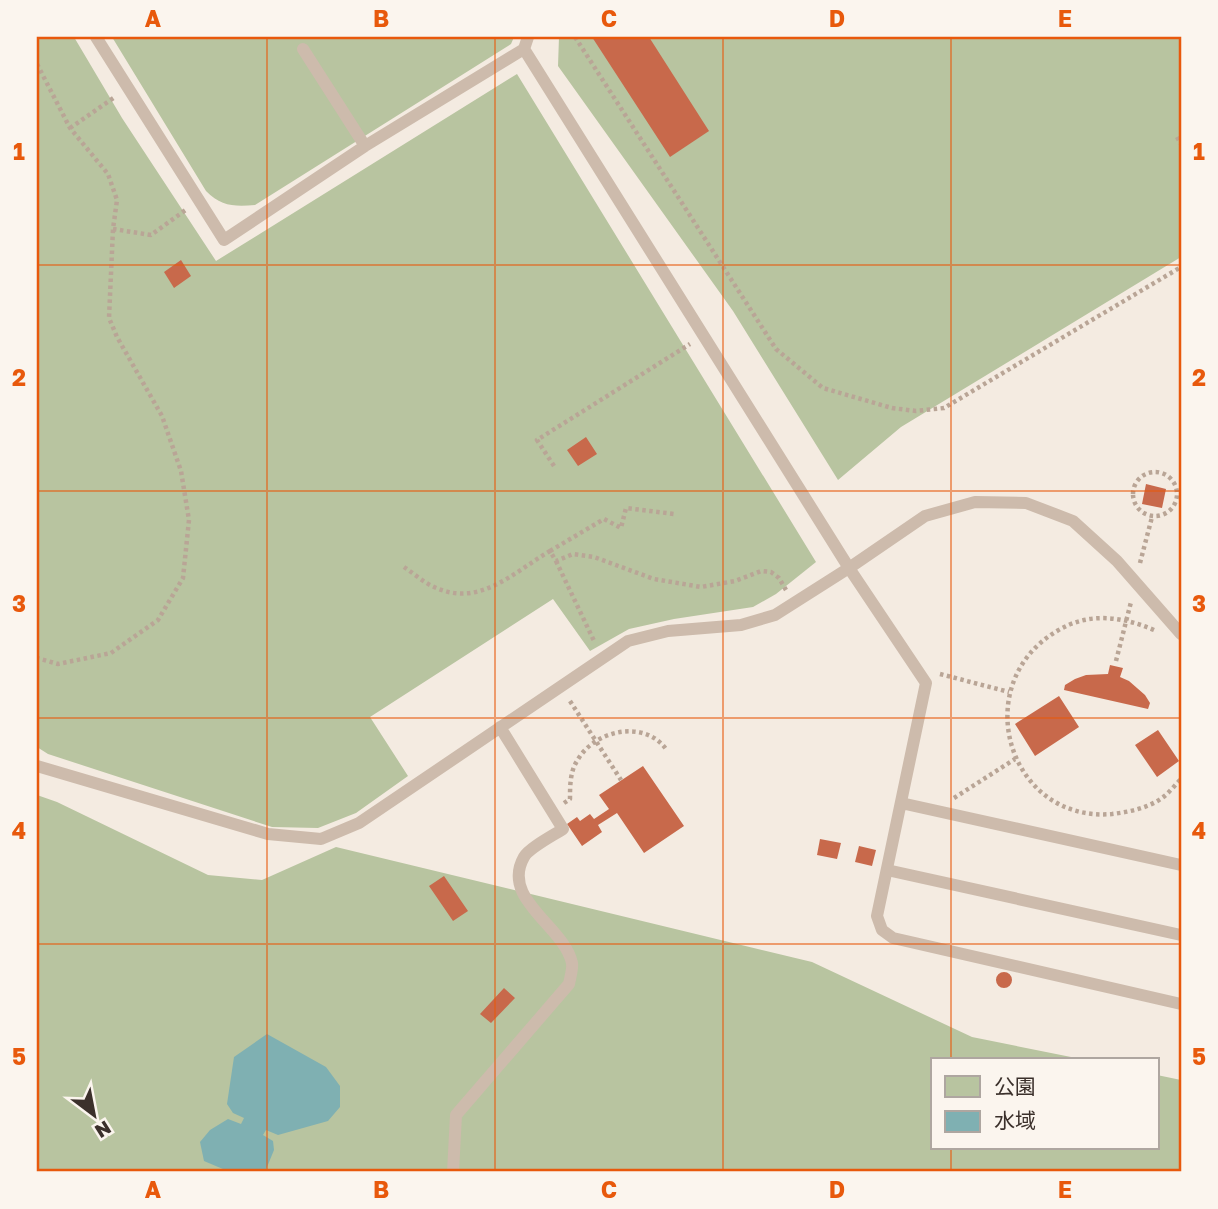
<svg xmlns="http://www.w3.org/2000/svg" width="1218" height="1209" font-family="'Golos Text','Noto Sans JP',sans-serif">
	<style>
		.green { fill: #b8c4a0 }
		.water { fill: #7fb0b2 }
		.building { fill: #c8694b }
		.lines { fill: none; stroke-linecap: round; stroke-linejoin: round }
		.path { stroke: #b9a596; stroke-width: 4.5; stroke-dasharray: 3.5 3.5; stroke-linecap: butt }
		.service { stroke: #cdbbac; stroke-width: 12 }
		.grid { fill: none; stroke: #e8590c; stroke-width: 2; stroke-opacity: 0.55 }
		.neatline { fill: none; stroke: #e8590c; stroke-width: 2.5 }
		.grid-label { font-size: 23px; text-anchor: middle; font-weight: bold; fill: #e8590c }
	</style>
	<rect width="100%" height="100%" fill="#f4ebe1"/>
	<path class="green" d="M37,37H74L122,118L216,261L517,74L816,562L776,594L753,607L674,619L629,629L590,651L553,599L370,717L408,776L356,813L318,828L272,827L48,754L37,747Z
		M112,37H514L511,44L255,205C234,207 221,206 206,191Z
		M559,37H1181V257L901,427L838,480L733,311L558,66Z
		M37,795L57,802L208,875L262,880L336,847L812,962L972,1037L1086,1060H933V1148H1157V1075L1181,1080V1172H37Z"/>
	<path class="water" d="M267,1034L326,1067L340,1086V1107L328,1121L278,1135L266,1130L263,1135L273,1141L274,1150L265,1172H230L204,1161L200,1142L210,1130L228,1119L241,1124L244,1118L233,1113L227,1104L234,1057Z"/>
	<path class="building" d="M592,37H649L709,131L670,157Z
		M181,260L191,276L174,288L164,272Z
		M586,437L597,454L578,466L567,450Z
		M1146,484L1166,489L1162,508L1142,504Z
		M1110,665L1123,668L1120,677L1129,681L1145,695L1150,703L1148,709L1064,690L1065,685L1075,679L1086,675L1108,674Z
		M1059,696L1079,727L1035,756L1015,724Z
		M1158,730L1179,761L1157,777L1135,745Z
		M643,766L684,826L644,853L617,813L598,825L602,832L582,846L567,824L577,817L580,821L590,814L594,819L609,809L599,795Z
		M820,839L841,843L837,859L817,855Z
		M859,846L876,850L872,866L855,862Z
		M444,876L468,911L453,921L429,886Z
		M996 980a8 8 0 1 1 16 0a8 8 0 1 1-16 0Z
		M504,988L515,998L491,1023L480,1014Z"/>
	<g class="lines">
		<path class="path" d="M575,37L776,349L823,388L892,408L916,411L944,408L1181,267
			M37,64L70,128L108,174L117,200L113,229L109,318L117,337L162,416L181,471L189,520L183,578L158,620L111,653L58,664L37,658
			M70,128L115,97
			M1177,137L1181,144
			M113,229L151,235L187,209
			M554,466L537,440L690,344
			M1133 494a22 22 0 1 1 44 0a22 22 0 1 1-44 0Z
			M550,551L604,519L621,528L626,508L674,514
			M556,561L595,643
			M1140,563L1152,517
			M404,567C413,573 422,581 432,586C478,609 511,574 550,551L556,561L573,554L594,557L654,579L701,587L735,581L761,571L771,572L779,578L786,590
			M1154,630C1121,616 1088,612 1057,631C967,684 1008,823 1112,814C1129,812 1148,808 1162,798C1169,793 1175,785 1181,779
			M1116,661L1131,602
			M940,674L1009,692
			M570,701L621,780
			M954,798L1015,759
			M564,803L570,799C570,786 570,772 577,761C594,730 644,719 666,749"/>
		<path class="service" d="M96,37L224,240L365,146L524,49L528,37
			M303,49L365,146
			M524,49L849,568L925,516L975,502L1026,503L1073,521L1117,561L1181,634
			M37,766L268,834L321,839L359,823L628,641L668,631L741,625L775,615L849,568L926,683L877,916L882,930L893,938L1181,1004
			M901,803L1181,865
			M887,870L1181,935
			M453,1172L456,1115L569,984C570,978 573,969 572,963C564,926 500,899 524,857C529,848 554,835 563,829L500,727"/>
	</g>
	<path class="grid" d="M267,37V1172M495,37V1172M723,37V1172M951,37V1060M37,265H1181M37,491H1181M37,718H1181M37,944H1181M951,1148V1172"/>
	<rect width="1218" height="1209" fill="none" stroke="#fbf5ee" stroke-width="77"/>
	<rect x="931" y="1058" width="228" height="91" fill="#fbf5ee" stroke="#aea6a0" stroke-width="2"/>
	<rect x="945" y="1076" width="35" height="21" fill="#b8c4a0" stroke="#aea6a0" stroke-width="2"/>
	<text x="994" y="1094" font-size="21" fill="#3b302b">公園</text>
	<rect x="945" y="1111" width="35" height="21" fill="#7fb0b2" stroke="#aea6a0" stroke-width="2"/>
	<text x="994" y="1128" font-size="21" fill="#3b302b">水域</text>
	<g transform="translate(94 1115) rotate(148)" stroke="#fbf5ee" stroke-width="5" paint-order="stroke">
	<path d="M0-5L12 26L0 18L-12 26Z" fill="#3b302b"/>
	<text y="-10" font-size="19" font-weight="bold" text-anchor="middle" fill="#3b302b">N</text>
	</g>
	<rect x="38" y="38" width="1142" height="1132" class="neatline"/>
	<g class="grid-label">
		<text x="153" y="27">A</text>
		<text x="381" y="27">B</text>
		<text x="609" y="27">C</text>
		<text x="837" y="27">D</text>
		<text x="1065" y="27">E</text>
		<text x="19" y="160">1</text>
		<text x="1199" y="160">1</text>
		<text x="19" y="386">2</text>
		<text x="1199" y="386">2</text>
		<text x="19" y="612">3</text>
		<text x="1199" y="612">3</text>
		<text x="19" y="839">4</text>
		<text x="1199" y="839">4</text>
		<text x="19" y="1065">5</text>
		<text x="1199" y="1065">5</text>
		<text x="153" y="1198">A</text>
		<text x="381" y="1198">B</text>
		<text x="609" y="1198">C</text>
		<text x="837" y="1198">D</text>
		<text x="1065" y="1198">E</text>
	</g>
</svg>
